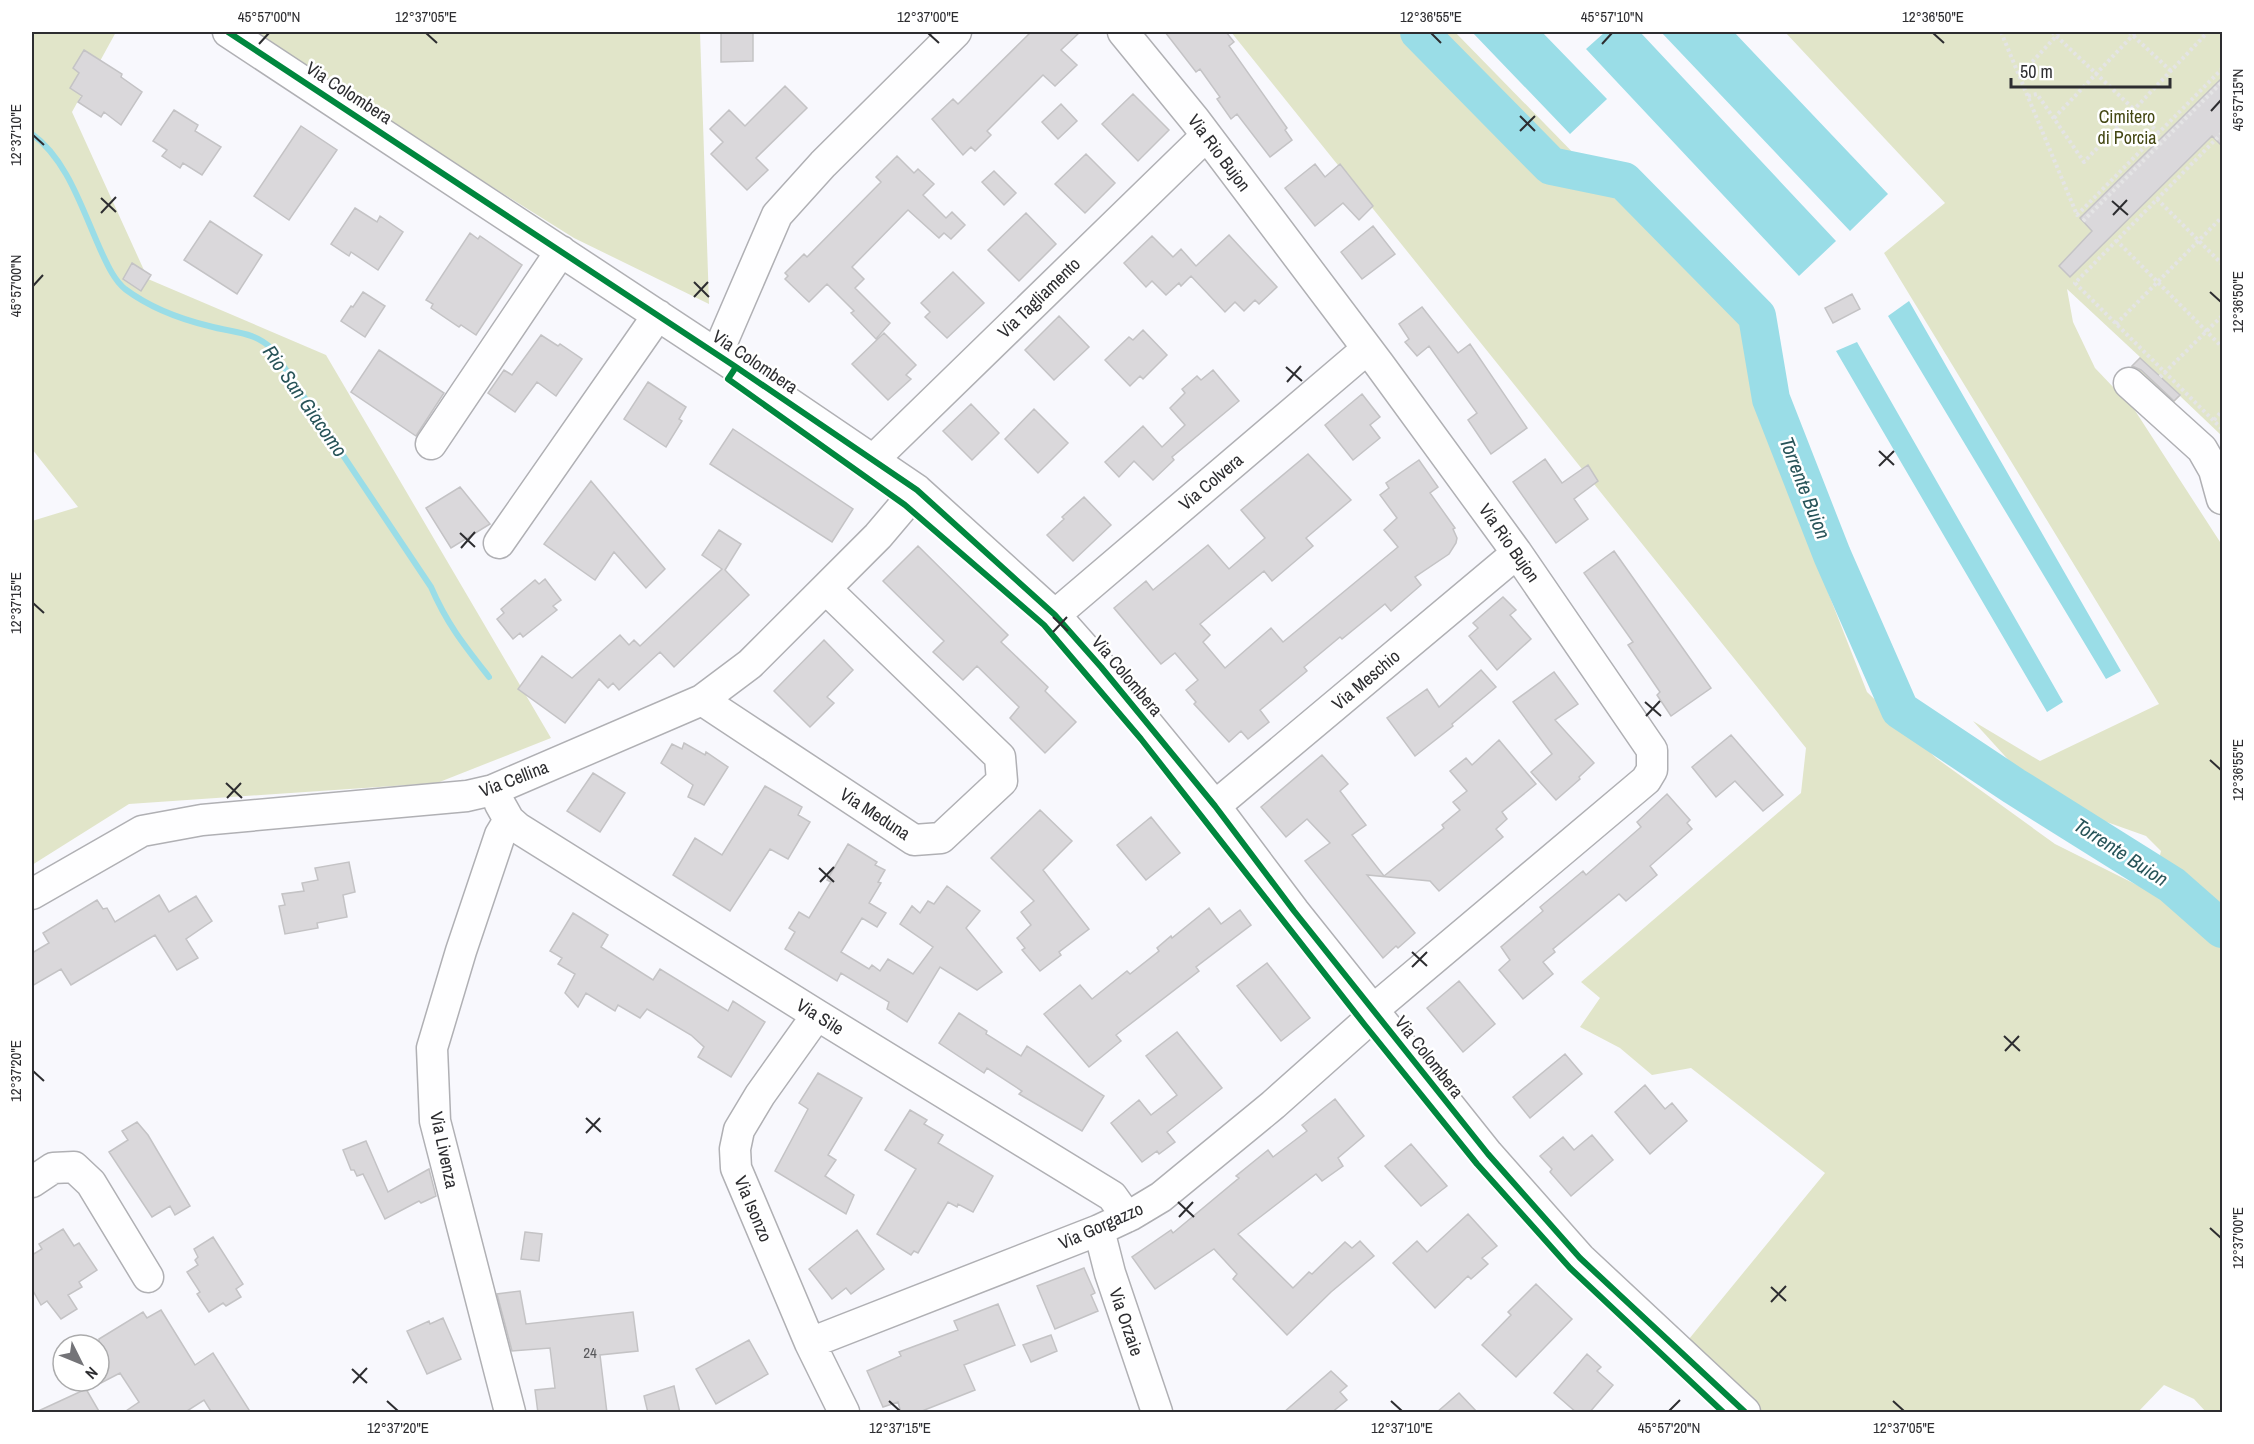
<svg xmlns="http://www.w3.org/2000/svg" width="2254" height="1444" font-family="'Archivo Narrow',sans-serif">
	<style>
		.green { fill: #e1e5c9 }
		.water { fill: #9adde7 }
		.lines { fill: none; stroke-linecap: round; stroke-linejoin: round }
		.stream { stroke: #9adde7; stroke-width: 6 }
		.river { stroke: #9adde7; stroke-width: 38 }
		.building { fill: #dad8db; stroke: #c4c3c5; stroke-width: 1.5 }
		.minor-casing { stroke: #b0b0b4; stroke-width: 33 }
		.path { stroke: #e4e4e5; stroke-width: 4; stroke-dasharray: 3 3; stroke-linecap: butt }
		.minor { stroke: #fefeff; stroke-width: 30 }
		.cycleway-casing { stroke: #fff; stroke-width: 10 }
		.cycleway { stroke: #00873e; stroke-width: 6 }
		.ticks { fill: none; stroke: #2d2d30; stroke-width: 2 }
		.labels { text-anchor: middle; stroke-width: 5; stroke-linejoin: round; paint-order: stroke }
		.number-label { font-size: 15px; fill: #58585b }
		.street-label { font-size: 18px; fill: #2d2d30; stroke: #fff }
		.park-label { font-size: 18px; fill: #434712; stroke: #fff }
		.water-label { font-size: 20px; font-style: italic; fill: #285459; stroke: #fff }
		.neatline { fill: none; stroke: #2d2d30; stroke-width: 2 }
		.ticks-label { font-size: 15px; text-anchor: middle; fill: #2d2d30 }
	</style>
	<rect width="100%" height="100%" fill="#f8f8fd"/>
	<path class="green" d="M32,32H116L72,112L148,279L326,355L551,738L437,783L129,804L32,865V521L78,507L32,449Z
		M245,32H700L709,304L574,238Z
		M1231,32H1455L1585,165L1628,171L1753,289L1815,559L1867,692L1936,758L2055,844L2189,911L2222,919V1412H2206L2194,1399L2164,1385L2138,1412H1761L1717,1364L1689,1339L1825,1173L1691,1068L1652,1075L1620,1048L1580,1027L1600,998L1581,982L1801,793L1806,748Z
		M1785,32H2222V436L2180,396L2168,408L2128,370L2140,357L2067,289L2073,322L2095,368L2134,409L2222,545V916C2197,903 2176,887 2157,867L2161,851L2146,836L2045,800L1973,721L2040,761L2159,704L1884,253L1945,203Z"/>
	<path class="water" d="M1472,32H1542L1607,99L1570,134Z
		M1605,32H1640L1836,241L1799,276L1586,49Z
		M1661,32H1734L1888,194L1850,231Z
		M1909,301L2121,671L2106,679L1888,316Z
		M1857,342L2063,702L2047,712L1836,351Z"/>
	<g class="lines">
		<path class="stream" d="M32,134C68,160 83,212 101,251C107,264 114,280 125,289C149,307 180,319 209,326C233,333 254,331 272,349L431,587C447,624 464,645 489,677"/>
		<path class="river" d="M1419,32L1551,166L1624,181L1757,316L1771,399L1832,555L1900,710L2014,786L2172,885L2222,929"/>
	</g>
	<path class="building" d="M721,32H753V61L721,62Z
		M1031,32H1080L1061,50L1077,65L1055,86L1043,75L987,131L991,135L975,151L971,147L963,155L932,119L953,99L958,104Z
		M1165,32H1226L1234,42L1229,46L1287,128L1285,130L1292,140L1270,157L1237,114L1231,119L1217,99L1220,97L1200,69L1196,72Z
		M84,50L122,74L121,77L142,92L121,125L104,112L101,117L78,102L82,96L70,88L79,73L73,68Z
		M2223,77V147L2212,136L2070,277L2059,266L2092,231L2080,218Z
		M785,86L807,108L756,158L768,170L747,190L711,154L723,142L710,129L729,110L745,126Z
		M1133,94L1169,130L1138,161L1102,124Z
		M1061,104L1077,121L1058,139L1042,122Z
		M174,110L198,125L195,131L221,147L202,175L183,163L180,168L162,156L167,150L153,141Z
		M301,126L337,150L289,220L254,196Z
		M1086,154L1115,183L1085,213L1055,184Z
		M897,156L914,173L918,169L934,184L923,195L946,218L952,212L965,225L951,239L944,233L939,238L908,210L852,267L864,279L855,288L890,323L876,339L851,313L854,311L827,284L809,302L785,279L788,276L785,273L804,254L807,257L881,182L876,177Z
		M1315,164L1325,177L1340,164L1373,206L1359,220L1343,203L1315,226L1285,188Z
		M994,171L1016,193L1004,205L982,182Z
		M355,208L377,222L380,216L403,232L378,270L351,252L349,256L331,244Z
		M1026,213L1056,244L1019,281L988,250Z
		M210,221L262,255L237,294L184,260Z
		M1373,226L1395,254L1362,279L1341,252Z
		M470,233L478,239L480,236L522,265L476,335L461,325L459,327L431,308L433,304L426,300Z
		M1229,235L1277,287L1259,304L1255,300L1244,311L1235,302L1225,312L1191,276L1181,286L1179,283L1166,295L1152,281L1146,287L1124,263L1152,236L1173,257L1181,249L1196,266Z
		M132,263L151,275L141,291L123,279Z
		M953,272L984,303L947,338L925,317L930,312L921,303Z
		M363,292L385,306L365,337L341,321L351,306L353,307Z
		M1852,294L1860,309L1833,323L1825,308Z
		M1422,307L1458,353L1470,344L1527,428L1491,454L1468,420L1477,413L1429,346L1417,356L1405,342L1409,339L1399,324Z
		M1059,316L1089,347L1054,380L1025,350Z
		M1143,330L1167,355L1143,379L1140,376L1130,386L1105,360L1129,337L1133,340Z
		M884,333L916,365L906,375L911,379L888,400L852,364Z
		M541,335L558,346L560,344L582,359L556,396L537,382L515,412L488,393L504,370L512,375Z
		M379,350L444,393L416,436L351,392Z
		M2140,358L2180,395L2174,401L2141,370L2132,366Z
		M1213,370L1239,401L1172,457L1174,460L1153,480L1134,461L1119,477L1105,462L1143,426L1162,447L1185,425L1170,408L1185,393L1182,389L1197,376L1201,380Z
		M648,382L686,407L679,419L682,421L666,447L624,419Z
		M1362,394L1380,417L1370,425L1380,438L1353,460L1325,425Z
		M971,404L999,433L972,460L943,431Z
		M1034,409L1068,443L1038,473L1005,439Z
		M733,429L853,509L832,542L710,464Z
		M1308,454L1351,500L1306,538L1313,546L1272,581L1264,571L1200,624L1210,635L1203,642L1225,668L1271,628L1283,642L1398,547L1384,530L1397,518L1380,495L1389,488L1386,483L1419,460L1438,487L1430,493L1455,528L1453,529L1457,538L1456,543L1449,554L1415,577L1421,585L1391,611L1385,604L1342,639L1340,637L1304,667L1307,671L1260,710L1269,722L1248,739L1241,731L1229,742L1194,704L1196,702L1186,690L1198,680L1175,653L1161,664L1114,608L1146,581L1153,590L1208,545L1229,569L1265,538L1241,510Z
		M1545,459L1562,483L1588,465L1598,481L1574,499L1588,519L1556,543L1513,482Z
		M591,481L665,569L646,588L614,552L595,580L544,544Z
		M460,487L490,524L451,548L426,508Z
		M1084,497L1111,525L1073,561L1047,535L1064,519L1062,517Z
		M719,530L741,544L725,570L749,595L674,667L660,652L619,690L613,683L608,688L599,679L565,723L518,689L542,656L572,678L620,635L629,645L634,640L640,646L722,569L702,555Z
		M918,546L1008,635L1001,642L1048,687L1045,691L1076,722L1045,753L1010,718L1019,707L977,666L963,680L933,652L944,641L883,581Z
		M1614,551L1711,688L1671,716L1657,695L1660,692L1628,645L1633,642L1584,573Z
		M545,579L561,600L553,606L557,610L523,637L520,633L513,639L497,619L504,613L501,609L535,580L539,584Z
		M1503,597L1516,610L1510,615L1531,639L1497,670L1469,636L1478,628L1473,623Z
		M824,640L853,670L827,697L834,703L810,727L774,691Z
		M1481,670L1496,687L1452,724L1453,726L1415,756L1387,718L1427,689L1439,707Z
		M1554,672L1578,704L1555,720L1594,763L1579,777L1580,779L1556,800L1531,772L1552,754L1513,702Z
		M1731,735L1783,795L1763,811L1735,781L1716,797L1692,767Z
		M1499,740L1536,784L1502,812L1507,819L1496,829L1503,837L1439,891L1430,881L1367,875L1415,933L1398,948L1396,946L1383,958L1305,861L1330,843L1307,819L1286,837L1261,807L1322,755L1348,784L1340,791L1366,825L1352,835L1384,876L1444,828L1442,825L1460,810L1453,802L1467,791L1450,771L1466,758L1472,765Z
		M684,743L705,755L706,752L728,767L704,805L688,797L693,785L661,763L672,744L682,749Z
		M593,773L625,793L600,832L567,811Z
		M765,786L802,807L798,815L810,822L788,859L770,849L730,911L673,875L695,838L722,855Z
		M1667,794L1690,820L1687,823L1692,829L1650,866L1657,875L1626,901L1619,894L1553,949L1555,952L1543,962L1553,974L1523,999L1499,970L1510,960L1501,947L1543,911L1540,907L1583,871L1586,875L1641,827L1637,822Z
		M1040,810L1072,841L1043,870L1089,929L1059,952L1061,955L1040,971L1022,950L1025,948L1017,938L1031,925L1021,912L1034,901L991,858Z
		M1151,817L1180,853L1146,880L1117,845Z
		M848,844L877,862L875,865L885,870L878,882L881,883L869,903L886,913L877,927L862,918L841,952L869,969L872,965L880,971L888,959L913,974L933,947L900,924L912,906L920,913L928,901L934,904L947,886L980,911L966,928L1002,972L977,990L940,967L907,1022L887,1009L889,1002L841,973L837,981L785,949L795,932L789,928L799,912L809,918L831,882L827,880Z
		M349,862L355,892L343,895L347,917L317,923L318,928L285,934L279,906L285,905L282,894L304,891L302,883L318,880L315,868Z
		M159,895L169,912L196,896L212,921L186,939L198,958L177,970L155,935L71,985L61,969L32,986V953L49,943L43,933L97,900L103,909L107,908L115,922Z
		M1209,908L1221,924L1240,910L1251,925L1196,967L1199,971L1116,1035L1121,1041L1089,1067L1044,1014L1080,985L1092,999L1127,971L1130,974L1159,951L1157,948L1171,936L1172,938Z
		M573,913L608,935L601,947L653,980L660,969L728,1011L733,1001L765,1022L731,1077L698,1057L704,1047L691,1035L647,1009L640,1018L618,1005L615,1011L586,993L578,1007L565,993L575,974L558,964L562,958L550,951Z
		M1267,963L1310,1018L1281,1041L1237,986Z
		M1459,981L1495,1024L1463,1052L1427,1008Z
		M959,1013L987,1031L986,1034L1021,1056L1027,1046L1104,1096L1082,1131L1019,1094L1022,1091L987,1068L984,1073L939,1043Z
		M1177,1032L1222,1088L1167,1132L1175,1142L1159,1154L1157,1151L1142,1162L1111,1123L1139,1100L1151,1115L1177,1095L1146,1056Z
		M1565,1054L1582,1074L1530,1118L1513,1097Z
		M818,1073L862,1098L828,1155L836,1160L825,1176L854,1195L846,1214L775,1171L808,1109L799,1103Z
		M1645,1085L1665,1109L1672,1103L1687,1121L1650,1154L1615,1112Z
		M1335,1099L1364,1136L1338,1158L1343,1166L1322,1181L1316,1174L1238,1234L1293,1288L1309,1272L1312,1274L1345,1242L1352,1248L1360,1241L1374,1256L1331,1292L1287,1335L1233,1279L1237,1274L1214,1249L1155,1289L1132,1257L1171,1230L1173,1233L1239,1178L1236,1176L1268,1150L1273,1157L1307,1131L1302,1125Z
		M910,1110L927,1120L924,1124L943,1135L938,1143L993,1176L973,1212L958,1204L957,1207L948,1202L918,1253L914,1251L911,1255L877,1234L916,1169L885,1150Z
		M137,1122L148,1135L190,1206L175,1215L170,1206L152,1217L109,1152L128,1140L122,1131Z
		M1592,1135L1613,1160L1571,1196L1550,1172L1552,1169L1540,1156L1563,1137L1574,1150Z
		M366,1141L388,1192L429,1169L436,1196L421,1203L419,1201L385,1219L363,1174L357,1176L354,1170H351L343,1150Z
		M1411,1144L1447,1186L1421,1206L1385,1166Z
		M1468,1214L1497,1246L1482,1258L1488,1264L1471,1279L1468,1276L1435,1308L1393,1263L1417,1241L1427,1252Z
		M63,1229L74,1246L79,1243L97,1270L79,1282L82,1287L68,1295L77,1309L61,1319L47,1301L41,1305L32,1289V1255L42,1249L39,1244Z
		M857,1230L884,1269L851,1294L846,1288L832,1299L809,1269Z
		M525,1232L542,1234L539,1261L521,1259Z
		M213,1237L243,1284L236,1289L241,1297L226,1306L223,1303L209,1312L197,1294L200,1292L187,1272L198,1265L195,1260L198,1257L194,1249Z
		M1084,1268L1095,1293L1091,1295L1098,1311L1055,1329L1037,1286Z
		M1536,1284L1572,1319L1516,1377L1482,1345L1511,1315L1508,1312Z
		M520,1291L526,1324L633,1312L638,1351L600,1355L607,1413H538L535,1390L555,1388L550,1348L512,1351L497,1294Z
		M998,1304L1015,1345L964,1365L975,1390L917,1413H901L898,1402L883,1407L867,1371L901,1356L899,1352L958,1330L954,1321Z
		M161,1310L195,1365L213,1353L251,1413H212L204,1400L184,1413H123L139,1402L120,1373L99,1384V1339L143,1312L147,1318Z
		M443,1318L461,1359L427,1374L407,1331L429,1321L430,1324Z
		M1051,1335L1057,1351L1031,1362L1023,1345Z
		M749,1340L768,1374L716,1404L696,1369Z
		M1587,1354L1601,1367L1597,1371L1613,1385L1589,1413H1577L1554,1393Z
		M1331,1371L1347,1386L1340,1392L1347,1400L1331,1413H1283Z
		M674,1386L680,1413H648L644,1396Z
		M86,1389L100,1413H34Z
		M1459,1393L1478,1413H1436Z"/>
	<g class="lines">
		<g class="minor-casing">
			<path id="minor" d="M228,32L736,367L917,490L1055,615L1101,667L1215,806L1294,911L1488,1154L1580,1258L1745,1412
				M717,354L777,215L823,164L956,32
				M2129,383L2202,449L2214,470L2222,499
				M431,444L561,251
				M873,460L1206,136
				M499,543L658,315
				M1055,615L1367,349
				M702,700L914,840L941,838L1002,781L1000,757L826,589
				M500,804L509,820L500,835L461,951L432,1048L435,1121L510,1412
				M1215,806L1517,553
				M509,820L518,828L817,1015L1112,1196L1127,1217
				M32,894L142,831L202,820L467,796L493,790L702,700L750,664L878,536L917,490
				M817,1015L760,1095L739,1130L735,1149L736,1168L810,1343L844,1412
				M32,1182L53,1168L74,1167L91,1183L148,1277
				M1099,1230L1110,1273L1157,1412
				M810,1343L1099,1230L1131,1215L1161,1197L1273,1105L1364,1024L1373,1010L1646,780L1652,770V750L1517,553L1379,364L1195,120L1123,32"/>
		</g>
		<path class="path" d="M2001,32L2077,215L2222,69
			M2052,32L2159,133
			M2129,32L2171,71
			M2020,75L2060,32
			M2028,96L2037,94L2084,162L2205,35L2202,32
			M2054,118L2136,32
			M2222,133L2075,283L2222,429
			M2157,199L2222,264
			M2083,221L2222,82
			M2116,240L2222,347
			M2116,324L2222,217
			M2160,377L2222,316
			M2214,420L2222,411"/>
		<use href="#minor" class="minor"/>
		<g class="cycleway-casing">
			<path id="cycleway" d="M228,32L736,367L917,490L1055,615L1101,667L1215,806L1294,911L1488,1154L1580,1258L1745,1412
				M736,367L728,379L905,505L1044,625L1141,739L1364,1024L1477,1164L1570,1268L1723,1412"/>
		</g>
		<use href="#cycleway" class="cycleway"/>
	</g>
	<path class="ticks" d="M426,33L437,43M928,33L939,43M1431,33L1441,43M1933,33L1944,43M259,44L269,33M1602,44L1612,33M2211,111L2221,100M1520,116L1535,131M1520,131L1535,116M33,135L44,145M101,198L116,212M2112,201L2128,215M101,213L116,197M2113,215L2127,200M694,282L709,297M33,286L43,275M2210,292L2221,302M694,297L708,282M1286,367L1302,381M1287,382L1301,366M1879,451L1894,465M1879,466L1894,451M460,533L475,547M461,548L475,532M33,603L44,613M1053,617L1068,631M1053,632L1067,617M1645,702L1661,716M1646,716L1660,701M2210,760L2221,770M226,783L242,798M227,798L241,783M819,868L834,882M820,882L834,867M1412,952L1427,966M1412,967L1427,952M2004,1036L2020,1051M2005,1051L2019,1036M33,1071L44,1081M586,1118L601,1132M586,1133L600,1118M1178,1202L1194,1217M1179,1217L1193,1202M2210,1228L2221,1238M1771,1287L1786,1301M1771,1302L1786,1286M352,1369L367,1383M353,1383L367,1368M387,1401L398,1411M889,1401L900,1411M1391,1401L1402,1411M1893,1401L1904,1411M1669,1411L1680,1400"/>
	<g class="labels">
		<g class="number-label">
			<text x="590" y="1358">24</text>
		</g>
		<g class="street-label">
			<text transform="translate(349 93) rotate(33)" y="6">Via Colombera</text>
			<text transform="translate(1219 153) rotate(53)" y="6">Via Rio Bujon</text>
			<text transform="translate(1039 298) rotate(-44)" y="6">Via Tagliamento</text>
			<text transform="translate(755 362) rotate(34)" y="6">Via Colombera</text>
			<text transform="translate(1211 482) rotate(-40)" y="6">Via Colvera</text>
			<text transform="translate(1509 543) rotate(55)" y="6">Via Rio Bujon</text>
			<text transform="translate(1127 676) rotate(50)" y="6">Via Colombera</text>
			<text transform="translate(1366 680) rotate(-40)" y="6">Via Meschio</text>
			<text transform="translate(514 779) rotate(-21)" y="6">Via Cellina</text>
			<text transform="translate(875 814) rotate(33)" y="6">Via Meduna</text>
			<text transform="translate(820 1017) rotate(32)" y="6">Via Sile</text>
			<text transform="translate(1429 1057) rotate(52)" y="6">Via Colombera</text>
			<text transform="translate(444 1150) rotate(78)" y="6">Via Livenza</text>
			<text transform="translate(753 1209) rotate(67)" y="6">Via Isonzo</text>
			<text transform="translate(1101 1226) rotate(-24)" y="6">Via Gorgazzo</text>
			<text transform="translate(1126 1322) rotate(71)" y="6">Via Orzaie</text>
		</g>
		<g class="park-label">
			<text x="2127" y="123">Cimitero<tspan x="2127" dy="21">di Porcia</tspan></text>
		</g>
		<g class="water-label">
			<text transform="translate(305 401) rotate(55)" y="7">Rio San Giacomo</text>
			<text transform="translate(1805 488) rotate(69)" y="7">Torrente Buion</text>
			<text transform="translate(2121 852) rotate(33)" y="7">Torrente Buion</text>
		</g>
	</g>
	<rect width="2254" height="1444" fill="none" stroke="#ffffff" stroke-width="66"/>
	<g transform="translate(81 1363) rotate(133)"><circle r="28" fill="#ffffff" stroke="#ababac" stroke-width="1.5"/>
	<path d="M0-4.5L10 22L0 15L-10 22Z" fill="#747478"/>
	<text y="-9" font-size="16" font-weight="bold" text-anchor="middle" fill="#2d2d30">N</text>
	</g>
	<path d="M2011 78v9h159v-9" fill="none" stroke="#2d2d30" stroke-width="3"/>
	<text x="2020" y="78" font-size="18" fill="#2d2d30" stroke="#ffffff" stroke-width="4.5" paint-order="stroke">50 m</text>
	<rect x="33" y="33" width="2188" height="1378" class="neatline"/>
	<g class="ticks-label">
		<text x="269" y="22">45°57'00"N</text>
		<text x="426" y="22">12°37'05"E</text>
		<text x="928" y="22">12°37'00"E</text>
		<text x="1431" y="22">12°36'55"E</text>
		<text x="1612" y="22">45°57'10"N</text>
		<text x="1933" y="22">12°36'50"E</text>
		<text transform="translate(2238 100) rotate(-90)" y="5">45°57'15"N</text>
		<text transform="translate(16 135) rotate(-90)" y="5">12°37'10"E</text>
		<text transform="translate(16 286) rotate(-90)" y="5">45°57'00"N</text>
		<text transform="translate(2238 302) rotate(-90)" y="5">12°36'50"E</text>
		<text transform="translate(16 603) rotate(-90)" y="5">12°37'15"E</text>
		<text transform="translate(2238 770) rotate(-90)" y="5">12°36'55"E</text>
		<text transform="translate(16 1071) rotate(-90)" y="5">12°37'20"E</text>
		<text transform="translate(2238 1238) rotate(-90)" y="5">12°37'00"E</text>
		<text x="398" y="1433">12°37'20"E</text>
		<text x="900" y="1433">12°37'15"E</text>
		<text x="1402" y="1433">12°37'10"E</text>
		<text x="1669" y="1433">45°57'20"N</text>
		<text x="1904" y="1433">12°37'05"E</text>
	</g>
</svg>
